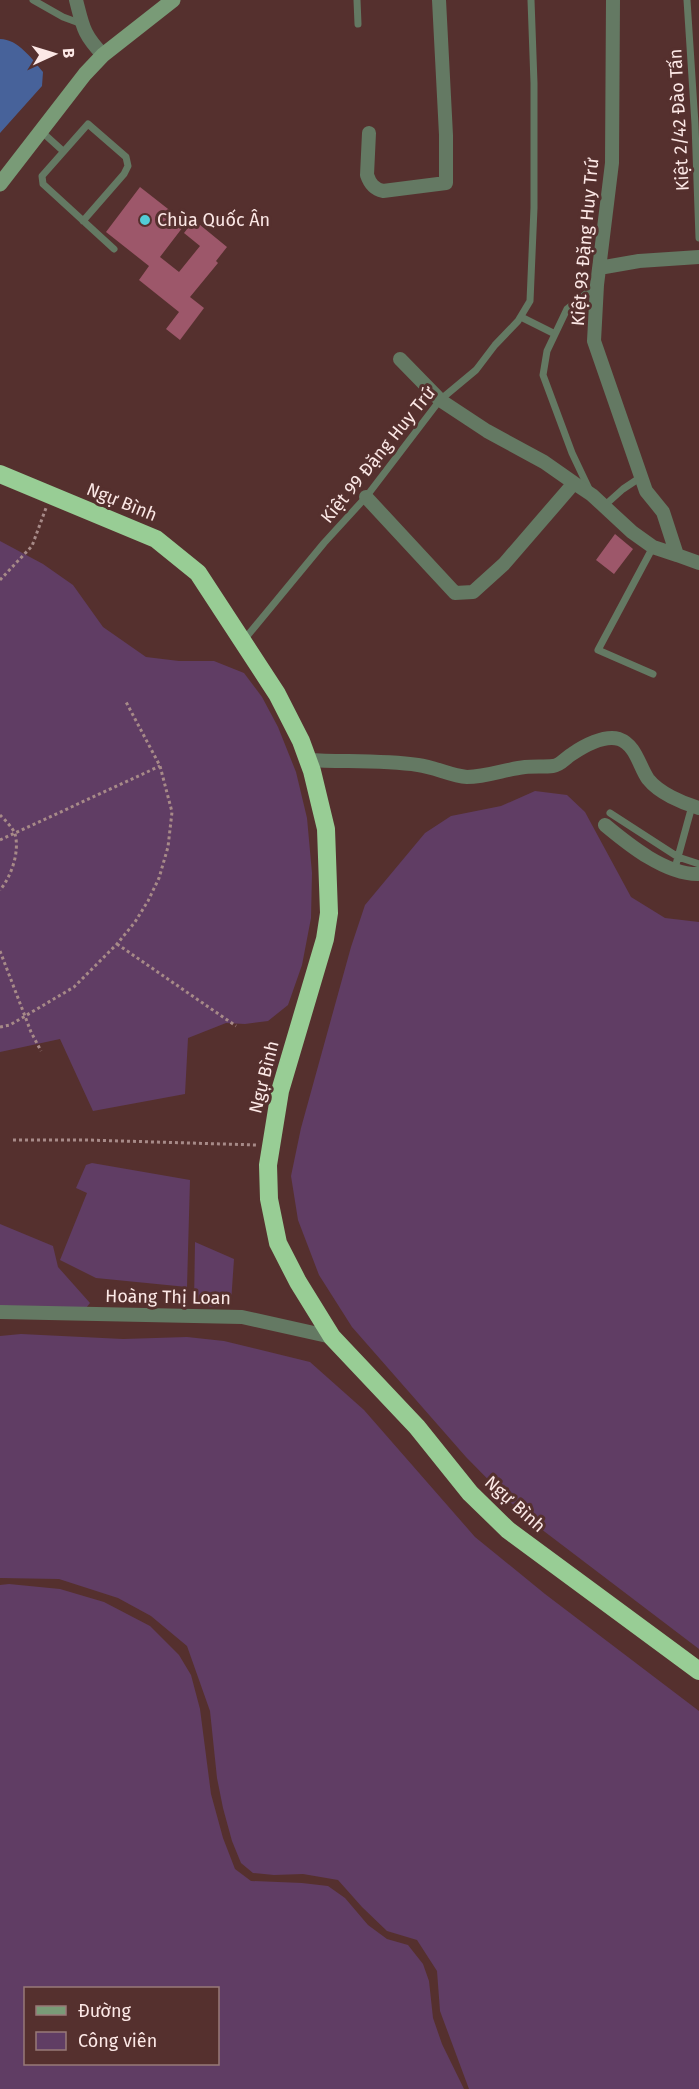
<svg xmlns="http://www.w3.org/2000/svg" width="699" height="2089" font-family="'Fira Sans',sans-serif">
	<style>
		.green { fill: #603d64; fill-rule: evenodd }
		.water { fill: #47629a }
		.building { fill: #9d576a }
		.lines { fill: none; stroke-linecap: round; stroke-linejoin: round }
		.path { stroke: #a78a88; stroke-width: 3; stroke-dasharray: 3 3; stroke-linecap: butt }
		.lane { stroke: #647963; stroke-width: 7 }
		.street { stroke: #647963; stroke-width: 14 }
		.secondary { stroke: #799b77; stroke-width: 15 }
		.highway { stroke: #98cd95; stroke-width: 18 }
		.poi-dot { fill: #52ccd6; stroke: #55302e; stroke-width: 2 }
		.labels { text-anchor: middle; stroke-width: 6; stroke-linejoin: round; paint-order: stroke }
		.street-label { font-size: 18px; fill: #fce8e6; stroke: #55302e }
		.poi-label { font-size: 18px; fill: #fce8e6; stroke: #55302e; text-anchor: start }
	</style>
	<rect width="100%" height="100%" fill="#55302e"/>
	<path class="green" d="M0,541L43,564L73,585L103,627L146,657L179,661H214L244,673L262,697L278,727L296,772L307,818L312,873L311,918L302,965L288,1005L268,1021L245,1024L226,1023L188,1038L185,1094L93,1111L60,1039L0,1052Z
		M535,791L567,795L585,812L631,897L665,918L699,922V1649L524,1516L466,1457L352,1327L319,1275L298,1220L291,1176L301,1128L351,947L365,905L425,833L451,816L501,806Z
		M92,1163L190,1180L187,1287L96,1278L60,1260L87,1193L76,1188L86,1165Z
		M0,1224L53,1246L58,1267L90,1303L86,1308L0,1307Z
		M195,1242L234,1259L231,1303C221,1310 205,1306 194,1303Z
		M21,1334L123,1339L187,1337L224,1341L310,1362L364,1410L475,1537L545,1594L699,1711V2089H469L440,2011L437,1971L417,1940L387,1931L362,1907L338,1880L303,1874L274,1875L253,1873L241,1863L232,1841L223,1808L217,1778L210,1711L187,1646L151,1616L118,1598L59,1579L0,1578V1336Z
		M9,1584L60,1589L104,1602L150,1626L179,1655L191,1675L200,1709L211,1794L223,1838L235,1869L251,1881L302,1883L328,1886L345,1898L368,1925L387,1939L408,1945L423,1964L429,1981L433,2018L442,2044L464,2089H0V1585ZM26,1988H218V2064H26Z"/>
	<path class="water" d="M0,39C18,39 32,59 43,72L42,86L0,133Z"/>
	<path class="building" d="M140,187L186,223L160,257L179,272L200,246L184,233L194,220L227,247L216,261L218,263L190,297L204,308L180,340L166,329L179,312L139,280L149,266L106,232Z
		M615,534L633,549L614,574L596,560Z"/>
	<g class="lines">
		<path class="path" d="M0,580L32,546L46,508
			M0,815C5,820 13,828 15,834C20,852 11,877 0,890
			M0,840L160,766
			M117,944L236,1026
			M0,951L31,1032L41,1051
			M0,1027L10,1025L74,987L117,944L135,922L148,901L159,878L168,847L172,812L160,766L125,700
			M13,1140H87L257,1145"/>
		<path class="lane" d="M33,0L63,17L82,24
			M357,0L358,24
			M687,0L695,124L699,238
			M42,132L63,151
			M83,221L124,174L128,166L126,157L88,124L42,176L43,184L114,249
			M521,317L555,334
			M590,491L572,453L543,375L547,351L567,309L597,285
			M604,506L623,489L641,477
			M243,641L324,543L366,497L440,400L476,370L495,345L518,321L530,301L534,208V83L531,0
			M653,674L598,650L653,547
			M692,806L678,857L699,864
			M610,813L678,857L675,868"/>
		<path class="street" d="M76,0C83,27 83,34 103,55
			M613,0L612,163L597,285L594,341L646,491L663,512L677,555L699,563
			M369,133L367,175C370,184 374,189 383,191L446,183V135L439,0
			M599,268L639,261L699,257
			M400,359L440,400L487,431L544,462L574,483L592,495L632,532L653,547L677,555
			M366,497L455,593L473,592L504,564L574,483
			M308,760C345,762 382,760 418,765C435,767 451,776 467,777C487,777 506,769 525,767C534,766 544,767 553,766C561,765 565,758 572,754C584,746 604,735 619,739C636,745 639,766 648,779C659,793 682,803 699,808
			M605,825C629,845 666,875 699,874
			M0,1312L242,1317L332,1337"/>
		<path class="secondary" d="M0,184L85,74L103,55L173,0"/>
		<path class="highway" d="M0,474L156,539L198,573L277,694L301,741L312,771L326,829L329,913L325,939L280,1091L268,1165L269,1199L278,1243L298,1282L332,1337L417,1427L470,1493L508,1530L699,1671"/>
	</g>
	<circle class="poi-dot" cx="145" cy="220" r="6"/>
	<g class="labels">
		<g class="street-label">
			<text transform="translate(679 120) rotate(-93)" y="6">Kiệt 2/42 Đào Tấn</text>
			<text transform="translate(585 242) rotate(-85)" y="6">Kiệt 93 Đặng Huy Trứ</text>
			<text transform="translate(378 455) rotate(-51)" y="6">Kiệt 99 Đặng Huy Trứ</text>
			<text transform="translate(122 502) rotate(22)" y="6">Ngự Bình</text>
			<text transform="translate(264 1077) rotate(-76)" y="6">Ngự Bình</text>
			<text transform="translate(168 1297) rotate(1)" y="6">Hoàng Thị Loan</text>
			<text transform="translate(515 1504) rotate(42)" y="6">Ngự Bình</text>
		</g>
		<g class="poi-label">
			<text x="157" y="226">Chùa Quốc Ân</text>
		</g>
	</g>
	<rect x="24" y="1987" width="195" height="78" fill="#55302e" stroke="#987a78" stroke-width="1.5"/>
	<rect x="36" y="2006" width="30" height="9" fill="#799b77" stroke="#987a78" stroke-width="1.5"/>
	<text x="78" y="2017" font-size="18" fill="#fce8e6">Đường</text>
	<rect x="36" y="2032" width="30" height="18" fill="#603d64" stroke="#987a78" stroke-width="1.5"/>
	<text x="78" y="2047" font-size="18" fill="#fce8e6">Công viên</text>
	<g transform="translate(54 54) rotate(86)" stroke="#55302e" stroke-width="4.5" paint-order="stroke">
	<path d="M0-4.5L10 22L0 15L-10 22Z" fill="#fce8e6"/>
	<text y="-9" font-size="16" font-weight="bold" text-anchor="middle" fill="#fce8e6">B</text>
	</g>
</svg>
